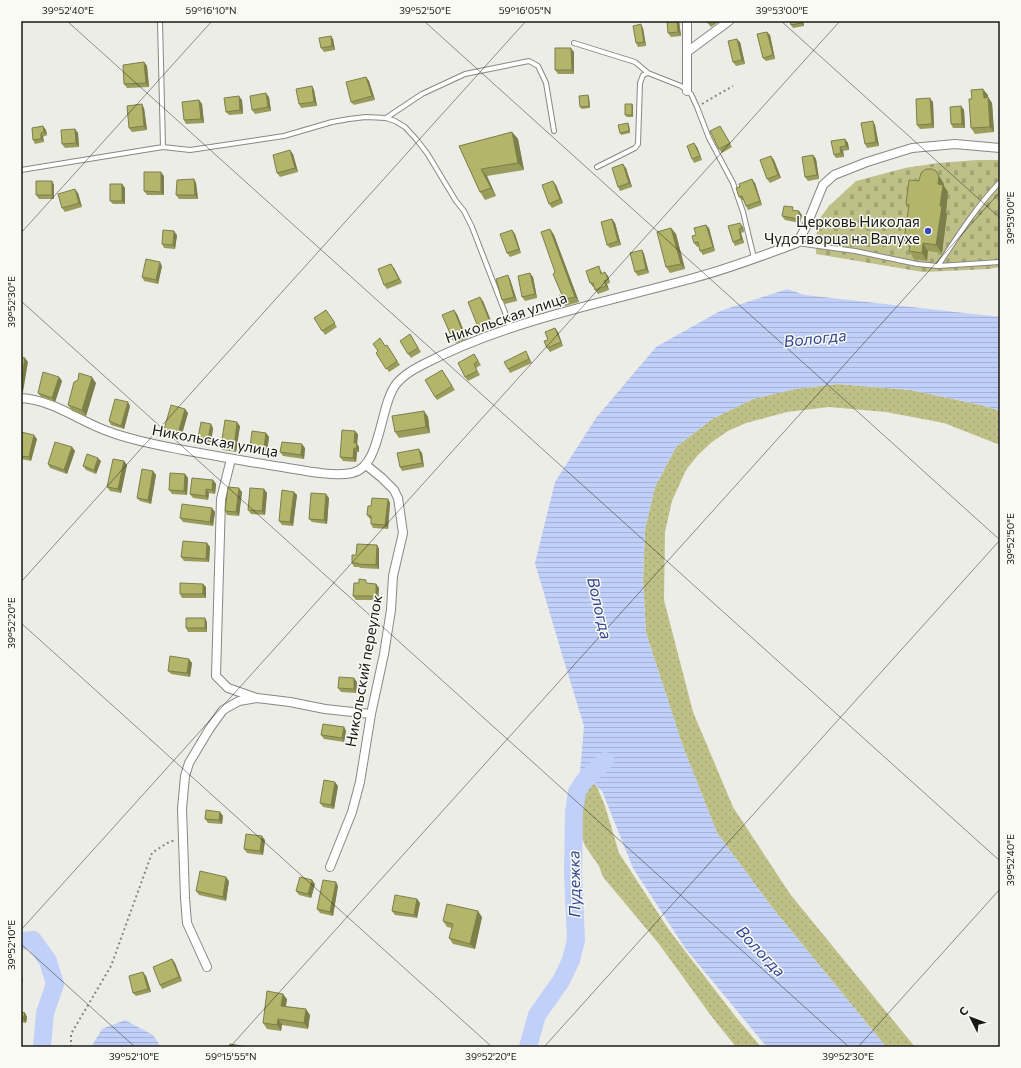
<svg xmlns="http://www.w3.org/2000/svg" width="1021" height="1068" font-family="Commissioner,sans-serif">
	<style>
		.grass { fill: url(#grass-dots) }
		.cemetery { fill: url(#cemetery-stones) }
		.water { fill: url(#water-rules) }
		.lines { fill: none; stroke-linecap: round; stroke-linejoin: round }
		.river { stroke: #c1d0f8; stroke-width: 18 }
		.service-casing { stroke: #878883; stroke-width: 6 }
		.minor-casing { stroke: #878883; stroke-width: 10 }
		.path { stroke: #858581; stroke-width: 2; stroke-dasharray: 2 3; stroke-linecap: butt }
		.service { stroke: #fff; stroke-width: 4 }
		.minor { stroke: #fff; stroke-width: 8 }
		.wall { fill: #999c5b }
		.shaded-wall { fill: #7d7f4a }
		.building { fill: #b2b56a; stroke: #7d7f4a }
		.ticks { fill: none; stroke: #191917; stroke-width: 1; stroke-opacity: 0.45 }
		.poi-dot { fill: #344cbe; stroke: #fafaf5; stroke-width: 1.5 }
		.labels { text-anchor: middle; stroke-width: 3; stroke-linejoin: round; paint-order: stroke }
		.poi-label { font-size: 15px; fill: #191917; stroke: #fafaf5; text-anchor: end }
		.street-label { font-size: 15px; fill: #191917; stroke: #fafaf5 }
		.water-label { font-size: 16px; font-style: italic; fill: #324793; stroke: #fafaf5 }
		.neatline { fill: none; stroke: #191917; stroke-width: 1.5 }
		.ticks-label { font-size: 10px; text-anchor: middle; fill: #191917 }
	</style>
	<defs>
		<pattern id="grass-dots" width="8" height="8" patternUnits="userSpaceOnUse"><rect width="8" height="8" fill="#bec087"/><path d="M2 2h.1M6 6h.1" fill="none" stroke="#a3a474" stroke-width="1.8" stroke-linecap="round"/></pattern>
		<pattern id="cemetery-stones" width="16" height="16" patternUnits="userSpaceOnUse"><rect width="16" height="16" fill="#bec087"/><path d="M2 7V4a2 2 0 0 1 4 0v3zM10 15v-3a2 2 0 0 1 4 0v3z" fill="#a3a474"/></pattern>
		<pattern id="water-rules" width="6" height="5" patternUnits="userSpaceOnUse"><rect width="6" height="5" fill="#c1d0f8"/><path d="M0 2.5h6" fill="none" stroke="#a5b2d4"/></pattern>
	</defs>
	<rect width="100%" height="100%" fill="#ecede7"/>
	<path class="grass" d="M838,384L911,390L981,405L1000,411V445L944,423L886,412L829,407L787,412L746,423L728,431L712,442L698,455L686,470L672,501L665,532L664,600L693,712L733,807L790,894L915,1047H886L771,906L717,833L682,744L646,633L643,581L645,529L655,487L676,447L712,419L753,399L795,389Z
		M590,783L594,784L597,787L605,806L619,853L669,930L735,1016L761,1047H736L712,1017L659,944L603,877L599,866L585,846L579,829L581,793L585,785Z"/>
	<path class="cemetery" d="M977,160H1000V267L989,269L923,272L816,254L817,222L829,206L856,181L905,168L938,163Z"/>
	<path class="water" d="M787,289L805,295L1000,317V411L981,405L911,390L838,384L795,389L753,399L712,419L676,447L655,487L645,529L643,581L646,633L682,744L717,833L771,906L886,1047H767L685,948L633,868L602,791L580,772L584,726L561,651L535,563L555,482L596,418L656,347L720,311Z
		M125,1020L153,1035L161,1047H91L102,1029Z"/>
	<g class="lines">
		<path class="river" d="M21,941L33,940L48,961L55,984L45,1013L42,1047
			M528,1047L537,1015L561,981L571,960L576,940L573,873L574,812L577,792L584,781L605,761"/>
		<g class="service-casing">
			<path id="service" d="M160,21L163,147
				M574,43L635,62L648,73
				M386,118L422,94L465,74L529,61L538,66L546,83L554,131
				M597,167L635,148L638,144L640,83L643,75L648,73L681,86L691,94L697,107L709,138L733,183L743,212L754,258
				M21,170L163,147L190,150L284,136L332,122L349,119L366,117L386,118L395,121L405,127L416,139L427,153L456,201L464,211L472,227L511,328
				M797,243L855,251L917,264L938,266C957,237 976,207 1000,182
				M938,266L1000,262"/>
		</g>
		<g class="minor-casing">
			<path id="minor" d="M687,52L729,21
				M687,91V21
				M21,398C54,400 80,422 110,432C134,441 158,445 183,450C216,456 249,462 282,467C301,470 333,477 352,473C382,467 379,404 397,383C403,376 414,369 422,365C508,320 604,303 697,277C731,268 764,255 797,243L806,227L823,185L834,175L867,162L912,148L955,144L1000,148
				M231,459L221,499L216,676L228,688L254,697
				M330,867L352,812L360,782L371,714L384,654L391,610L393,576L403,533L398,498L394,490L382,478L366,465
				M207,967L187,923L185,898L182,809L185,776L189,763L210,728L223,710L239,701L257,698L290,702L325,709L371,714"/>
		</g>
		<path class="path" d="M702,104L733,86
			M71,1047V1034L111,966L152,853L167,843L175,840"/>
		<use href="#service" class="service"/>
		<use href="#minor" class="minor"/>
	</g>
	<path class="wall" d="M667,21H679L681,36L671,37L668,33Z
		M706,21H720L711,27Z
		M790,21H803L804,26L793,28L791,25Z
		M643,28L646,46L638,47L636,43Z
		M767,32L770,35L775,59L766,61L763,58Z
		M331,36L333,39L335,50L324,52L321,48Z
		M740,42L745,64L736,66L733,62Z
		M574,52V74H558L555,70Z
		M144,62L147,66L149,87L127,88L124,84Z
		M366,77L369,81L375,100L354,105L351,102Z
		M312,86L314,90L317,106L301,108L299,104Z
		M988,95V97L992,103L994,132L975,134L971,128L972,99Z
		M269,97L271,111L255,114L252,110Z
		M589,97L590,108L582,109L580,107Z
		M199,100L202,104L204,123L186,124L184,120Z
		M242,100L243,114L229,115L226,112Z
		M933,102L934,128L920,129L917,125Z
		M633,105V117H627L625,115Z
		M961,106L964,110L965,128H953L951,124Z
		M144,108L147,130L132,132L129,128Z
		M629,125L630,133L621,135L620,133Z
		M875,125L879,146L867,148L865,144Z
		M43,126L46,130L47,135L43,137L44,142L35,144L33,140Z
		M720,126L732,147L722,153L719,149Z
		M75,129L78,133L79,147L65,148L62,144Z
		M512,132L518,139L524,170L487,176L496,196L485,200L480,192L459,146Z
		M845,139L848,143L849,150L843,151L844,157L836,158L834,155Z
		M697,147L702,160L694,163L692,159Z
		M293,154L298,172L280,177L277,173Z
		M813,155L816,159L819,179L808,181L805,177Z
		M771,156L774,160L781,178L770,183L767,179Z
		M626,168L632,187L620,191L618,187Z
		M164,176V195H147L144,191Z
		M194,179L196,183L198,199H179L176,195Z
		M52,181L54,185V199H39L36,195Z
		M755,183L762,205L748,210L746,206L744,200H742L739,197Z
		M122,184L125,188V204H113L110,201Z
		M944,184V186L948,192L946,212L947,214L942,253L928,251L927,261L914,259L909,251L910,248L904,240L909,208L906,204Z
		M556,185L563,203L552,208L549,204Z
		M78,193L82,207L65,212L62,208Z
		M802,215L800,223L785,220L782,216Z
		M612,219L615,223L621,245L610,248L607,245Z
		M728,226L743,227L744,232L741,233L744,243L735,246L733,242Z
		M671,228L676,234L685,269L670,273L666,267Z
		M709,228L715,251L703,255L700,251L699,246L697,247L694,243L696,235Z
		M550,229L554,235L579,302L565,306L561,300L562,295Z
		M515,234L521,253L510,257L507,253Z
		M177,235L175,249L164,248L162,244Z
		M642,250L644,254L649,273L638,276L635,272Z
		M162,266L158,284L144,281L142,277Z
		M394,268L402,283L387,289L384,285Z
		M601,270L602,273L608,276L610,283L607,284L609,290L598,294L595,290L594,287H593L590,283Z
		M533,277L537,298L525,301L522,297Z
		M510,279L517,301L505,304L502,300Z
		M483,301L493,326L481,331L478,327Z
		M326,310L337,327L325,335L314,318Z
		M457,314L467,339L456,343L453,340Z
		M555,328L558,332L563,346L550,352L547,348L548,340Z
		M410,334L421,352L411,358L408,354Z
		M387,345L400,365L389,372L376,353Z
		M474,354L481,365L476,368L480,375L468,381L465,377Z
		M528,355L532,363L510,373L508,369Z
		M442,370L455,390L437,400L435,397Z
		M59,377L62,381L55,402L41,397L38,393Z
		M96,383L86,416L72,411L68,405Z
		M130,406L124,429L111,425L109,421Z
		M185,409L188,413L180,441L166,437L163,433Z
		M424,411L428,417L430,433L399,438L395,432Z
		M240,426L236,452L223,450L221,446Z
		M213,428L211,443L201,441L198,438Z
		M21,432L37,439L31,461L21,459Z
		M266,433L269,437L267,452L253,450L250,447Z
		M358,434L357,444L359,447V452H357L356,462L343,461L340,457Z
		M72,447L75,451L67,474L50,468L48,464Z
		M305,448L304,459L283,456L280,452Z
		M422,453L424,467L402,471L400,467Z
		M101,461L96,474L86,470L83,466Z
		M124,461L127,465L121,493L110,491L107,487Z
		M153,471L156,475L151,504L140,501L137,498Z
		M185,474L188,478L187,495L172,494L169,490Z
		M213,480L216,484L215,494L209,493L208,500L193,498L190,494Z
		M264,489L267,493L265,515L251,514L248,510Z
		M242,492L239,516L227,515L225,511Z
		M294,492L297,495L293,526L282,525L279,521Z
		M329,498L327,524L312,522L309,519Z
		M388,499L390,503L388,529L373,528L371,524V519H370L367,515L371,506Z
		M212,508L215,512L213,526L183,522L180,518Z
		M207,543L210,547L209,562L184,561L181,557Z
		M377,545L379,549V569L360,568L359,567H354L352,563L356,555Z
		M203,584L206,587V598H182L180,594Z
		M369,584H376L379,588L378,600H356L353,596Z
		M207,622V632H188L186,628Z
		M192,663L190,677L171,674L168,671Z
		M357,682L356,693L341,692L338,688Z
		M344,727L346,731L344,742L324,739L321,735Z
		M338,786L334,809L323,807L320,803Z
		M220,812L223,816L222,824L208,823L205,819Z
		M265,840L263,855L247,853L244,849Z
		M229,881L226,901L199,895L196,891Z
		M315,884L311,898L299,895L296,891Z
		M338,886L333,916L320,913L317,909Z
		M417,899L420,903L417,918L395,915L392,911Z
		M482,917L475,949L453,944L449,938L452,928L447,927L443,921Z
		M172,959L175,963L182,981L162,989L160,985Z
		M146,976L151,992L136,996L133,993Z
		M287,999L286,1006L310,1015L308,1029L282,1025L281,1031L267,1029L263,1023Z
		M21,1012L25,1013L27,1017L26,1023L21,1022Z"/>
	<path class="shaded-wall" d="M677,21H679L681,36L678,32Z
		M801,21H803L804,26L801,23Z
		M641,24L643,28L646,46L644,42Z
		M767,32L770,35L775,59L773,55Z
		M331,36L333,39L335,50L332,46Z
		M737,39L740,42L745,64L742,60Z
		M571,48L574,52V74L572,70Z
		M144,62L147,66L149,87L146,83Z
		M366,77L369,81L375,100L372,96Z
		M312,86L314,90L317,106L314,102Z
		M983,89L988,95V103L984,98Z
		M266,93L269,97L271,111L268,107Z
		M588,95L589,97L590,108L589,106Z
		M239,96L242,100L243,114L240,110Z
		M988,97L992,103L994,132L990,127Z
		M930,98L933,102L934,128L932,124Z
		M199,100L202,104L204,123L201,119Z
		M142,104L144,108L147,130L144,126Z
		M632,104L633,105V117L632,115Z
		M961,106L964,110L965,128L962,124Z
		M873,121L875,125L879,146L876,142Z
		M628,123L629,125L630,133L629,131Z
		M43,126L46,130L47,135L44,132Z
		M75,129L78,133L79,147L76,143Z
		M512,132L518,139L524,170L518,163Z
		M41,133L43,137L44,142L41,139Z
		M845,139L848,143L849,150L846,146Z
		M694,143L697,147L702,160L700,156Z
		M840,147L843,151L844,157L841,153Z
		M290,150L293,154L298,172L295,168Z
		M813,155L816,159L819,179L817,175Z
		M771,156L774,160L781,178L778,175Z
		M623,164L626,168L632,187L629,183Z
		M481,169L487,176L496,196L491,188Z
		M936,171L944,184V186L948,192L946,212L947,214L942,253L936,245L940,206Z
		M161,172L164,176V195L161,192Z
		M194,179L196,183L198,199L195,195Z
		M752,179L755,183L762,205L760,201Z
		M52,181L54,185V199L52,195Z
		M553,181L556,185L563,203L560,199Z
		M122,184L125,188V204L122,201Z
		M75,189L78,193L82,207L79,203Z
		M799,211L802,215L800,223L798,219Z
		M612,219L615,223L621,245L618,241Z
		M740,223L743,227L744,232L742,228Z
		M706,225L709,228L715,251L713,247Z
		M671,228L676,234L685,269L681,264Z
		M550,229L554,235L579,302L575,297Z
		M739,229L741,233L744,243L741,239Z
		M512,230L515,234L521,253L519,249Z
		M174,231L177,235L175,249L173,245Z
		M923,243L928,251L927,261L922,253Z
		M642,250L644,254L649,273L646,269Z
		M160,262L162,266L158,284L156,280Z
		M391,264L394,268L402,283L399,279Z
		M605,272L608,276L610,283L608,279Z
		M530,273L533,277L537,298L535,294Z
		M508,275L510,279L517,301L514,297Z
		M604,281L607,284L609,290L606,286Z
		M480,297L483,301L493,326L490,322Z
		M454,310L457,314L467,339L464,335Z
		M555,328L558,332L563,346L561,342Z
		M25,358L28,362L23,392L21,389V382Z
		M59,377L62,381L55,402L52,398Z
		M92,377L96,383L86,416L82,410Z
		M128,402L130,406L124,429L121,426Z
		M185,409L188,413L180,441L177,437Z
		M424,411L428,417L430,433L426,427Z
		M237,422L240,426L236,452L234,448Z
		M211,424L213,428L211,443L208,439Z
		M355,431L358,434L357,444L359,447V452L356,449L354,443Z
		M266,433L269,437L267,452L264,448Z
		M34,435L37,439L31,461L29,457Z
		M302,444L305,448L304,459L301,455Z
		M72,447L75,451L67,474L64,470Z
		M354,448L357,452L356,462L353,458Z
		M419,449L422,453L424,467L422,463Z
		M98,458L101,461L96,474L94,470Z
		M124,461L127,465L121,493L118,489Z
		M153,471L156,475L151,504L148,500Z
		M185,474L188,478L187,495L184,491Z
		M213,480L216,484L215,494L212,490Z
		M239,488L242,492L239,516L236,512Z
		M206,489L209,493L208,500L206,496Z
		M264,489L267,493L265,515L262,511Z
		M294,492L297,495L293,526L290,522Z
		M326,494L329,498L327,524L324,520Z
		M388,499L390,503L388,529L385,525Z
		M212,508L215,512L213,526L210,522Z
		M207,543L210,547L209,562L206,559Z
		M377,545L379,549V569L376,565Z
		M203,584L206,587V598L203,594Z
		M376,584L379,588L378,600L376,596Z
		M205,618L207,622V632L205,628Z
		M189,659L192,663L190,677L187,673Z
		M354,678L357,682L356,693L354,689Z
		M344,727L346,731L344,742L342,738Z
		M335,782L338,786L334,809L331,805Z
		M220,812L223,816L222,824L219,820Z
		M262,836L265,840L263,855L260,851Z
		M226,877L229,881L226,901L223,897Z
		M312,880L315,884L311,898L308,894Z
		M336,882L338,886L333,916L330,912Z
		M417,899L420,903L417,918L414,915Z
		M478,911L482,917L475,949L470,944Z
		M172,959L175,963L182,981L179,977Z
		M143,972L146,976L151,992L148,989Z
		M21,976L23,979L21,986Z
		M283,994L287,999L285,1011L281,1006Z
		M306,1009L310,1015L308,1029L304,1023Z
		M25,1013L27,1017L26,1023L23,1019Z
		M278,1019L282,1025L281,1031L277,1025Z"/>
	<path class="building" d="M667,21H677L678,32L668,33Z
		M706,21H712L708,23Z
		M790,21H801V23L791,25Z
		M641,24L644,42L636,43L633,26Z
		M767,32L773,55L763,58L757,34Z
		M331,36L332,46L321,48L319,38Z
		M737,39L742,60L733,62L728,41Z
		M555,48H571L572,70H555Z
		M144,62L146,83L124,84L123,65Z
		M366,77L372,96L351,102L346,82Z
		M312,86L314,102L299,104L296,89Z
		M983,89L984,98L988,97L990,127L971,128L969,99H972L971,90Z
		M266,93L268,107L252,110L250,96Z
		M588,95L589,106L580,107L579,96Z
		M239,96L240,110L226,112L224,98Z
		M930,98L932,124L917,125L916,99Z
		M199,100L201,119L184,120L182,102Z
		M142,104L144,126L129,128L127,106Z
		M625,104H632V115H625Z
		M961,106L962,124H951L950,107Z
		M873,121L876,142L865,144L861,123Z
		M628,123L629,131L620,133L618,125Z
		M43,126L44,132L41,133V139L33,140L32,128Z
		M720,126L730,143L719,149L710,131Z
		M75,129L76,143L62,144L61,130Z
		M512,132L518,163L481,169L491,188L480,192L459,146Z
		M845,139L846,146L840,147L841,153L834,155L831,141Z
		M694,143L700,156L692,159L687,146Z
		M290,150L295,168L277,173L273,155Z
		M813,155L817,175L805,177L802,157Z
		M771,156L778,175L767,179L760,160Z
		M623,164L629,183L618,187L612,168Z
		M926,169H932L936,171L939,176L938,184L943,185L940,206H942L936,245L923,243L922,253L909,251L911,241L904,240L909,205L906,204L909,180L919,181L921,173Z
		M144,172H161V192L144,191Z
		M194,179L195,195H176L177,180Z
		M752,179L760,201L746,206L742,196L739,197L736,188L740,187L739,184Z
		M36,181H52V195H36Z
		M553,181L560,199L549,204L542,185Z
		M110,184H122V201H110Z
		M75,189L79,203L62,208L58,194Z
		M784,206L793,207L792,210L799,211L798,219L782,216Z
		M612,219L618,241L607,245L601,222Z
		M740,223L742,228L739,229L741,239L733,242L728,226Z
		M706,225L713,247L700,251L698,242L694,243L692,236L696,235L694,228Z
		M671,228L681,264L666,267L657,232Z
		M550,229L575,297L561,300L559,296L562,295L553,274L555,272L541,232Z
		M163,230L174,231L173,245L162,244Z
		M512,230L519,249L507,253L500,234Z
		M642,250L646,269L635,272L630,253Z
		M146,259L160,262L156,280L142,277Z
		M391,264L399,279L384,285L378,269Z
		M599,266L601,274L605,272L608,279L604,281L606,286L595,290L593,283H590L586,271Z
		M530,273L535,294L522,297L518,276Z
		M508,275L514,297L502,300L496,279Z
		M480,297L490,322L478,327L468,302Z
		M326,310L335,323L322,331L314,318Z
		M454,310L464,335L453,340L442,315Z
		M555,328L561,342L547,348L544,341L548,340L545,332Z
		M410,334L418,348L408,354L400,341Z
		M380,338L385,346L387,345L397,361L386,369L376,353L378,351L373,344Z
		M526,351L529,359L508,369L504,362Z
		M474,354L478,361L474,364L477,371L465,377L458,363Z
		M21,357L25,358L21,382Z
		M442,370L452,386L435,397L425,380Z
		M43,372L59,377L52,398L38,393Z
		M79,373L92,377L82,410L68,405L74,382L78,380Z
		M115,399L128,402L121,426L109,421Z
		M171,405L185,409L177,437L163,433Z
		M424,411L426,427L395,432L392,416Z
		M225,420L237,422L234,448L221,446Z
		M201,422L211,424L208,439L198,438Z
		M342,430L355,431L354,443H357L356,449L354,448L353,458L340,457Z
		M252,431L266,433L264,448L250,447Z
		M21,432L34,435L29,457L21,456Z
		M55,442L72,447L64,470L48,464Z
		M282,442L302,444L301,455L280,452Z
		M419,449L422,463L400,467L397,453Z
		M87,454L98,458L94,470L83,466Z
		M113,459L124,461L118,489L107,487Z
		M142,469L153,471L148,500L137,498Z
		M170,473L185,474L184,491L169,490Z
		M192,478L213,480L212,490L206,489V496L190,494Z
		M228,487L239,488L236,512L225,511Z
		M250,488L264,489L262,511L248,510Z
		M282,490L294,492L290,522L279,521Z
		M311,493L326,494L324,520L309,519Z
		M372,498L388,499L385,525L371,524V516L367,515L368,506H371Z
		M182,504L212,508L210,522L180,518Z
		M183,541L207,543L206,559L181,557Z
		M357,544L377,545L376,565L358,564V563H352V555H356Z
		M359,579L366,580V583L376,584V596H353L354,583H359Z
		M180,583L203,584V594H180Z
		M186,618H205V628H186Z
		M170,656L189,659L187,673L168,671Z
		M339,677L354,678V689L338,688Z
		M323,724L344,727L342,738L321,735Z
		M324,780L335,782L331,805L320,803Z
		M206,810L220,812L219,820L205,819Z
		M246,834L262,836L260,851L244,849Z
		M200,871L226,877L223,897L196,891Z
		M300,877L312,880L308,894L296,891Z
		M323,880L336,882L330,912L317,909Z
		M395,895L417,899L414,915L392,911Z
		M447,904L478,911L470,944L449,938L453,924L443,921Z
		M172,959L179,977L160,985L153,967Z
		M143,972L148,989L133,993L129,976Z
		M267,991L283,994L281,1006L306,1009L304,1023L278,1019L277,1025L263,1023Z
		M21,1012L25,1013L23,1019H21Z
		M230,1044L247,1047H229Z"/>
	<path class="ticks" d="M67,21L1000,861M424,21L1000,540M781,21L1000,218M21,233L212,21M21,301L849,1047M21,582L526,21M21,623L492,1047M21,930L840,21M21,944L135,1047M230,1047L1000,192M544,1047L1000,540M858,1047L1000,889"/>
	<circle class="poi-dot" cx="928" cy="231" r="4"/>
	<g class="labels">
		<g class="poi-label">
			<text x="920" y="227">Церковь Николая<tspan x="920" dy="17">Чудотворца на Валухе</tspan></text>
		</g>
		<g class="street-label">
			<text transform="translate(506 318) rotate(-19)" y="5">Никольская улица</text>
			<text transform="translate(215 441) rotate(10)" y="5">Никольская улица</text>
			<text transform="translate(364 671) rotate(-80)" y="5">Никольский переулок</text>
		</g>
		<g class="water-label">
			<text transform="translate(815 338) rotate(-6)" y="6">Вологда</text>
			<text transform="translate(600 608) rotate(77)" y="6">Вологда</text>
			<text transform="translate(574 884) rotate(-91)" y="6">Пудежка</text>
			<text transform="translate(761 951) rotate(47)" y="6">Вологда</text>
		</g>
	</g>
	<rect width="1021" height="1068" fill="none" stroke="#fafaf5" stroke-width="44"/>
	<g transform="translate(971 1018) rotate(312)" stroke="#fafaf5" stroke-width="3" paint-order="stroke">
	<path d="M0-3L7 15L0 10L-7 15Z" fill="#191917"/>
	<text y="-6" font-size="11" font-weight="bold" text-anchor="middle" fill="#191917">С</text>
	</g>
	<rect x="22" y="22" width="977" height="1024" class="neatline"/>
	<g class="ticks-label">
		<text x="68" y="14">39°52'40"E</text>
		<text x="211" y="14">59°16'10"N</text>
		<text x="425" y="14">39°52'50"E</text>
		<text x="525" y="14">59°16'05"N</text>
		<text x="782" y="14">39°53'00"E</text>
		<text transform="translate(1010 218) rotate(-90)" y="4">39°53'00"E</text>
		<text transform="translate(11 302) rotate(-90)" y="4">39°52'30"E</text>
		<text transform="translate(1010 539) rotate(-90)" y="4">39°52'50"E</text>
		<text transform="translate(11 623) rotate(-90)" y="4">39°52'20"E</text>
		<text transform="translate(1010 860) rotate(-90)" y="4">39°52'40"E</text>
		<text transform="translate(11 945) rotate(-90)" y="4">39°52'10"E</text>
		<text x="134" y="1060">39°52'10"E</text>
		<text x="231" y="1060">59°15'55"N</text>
		<text x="491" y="1060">39°52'20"E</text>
		<text x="848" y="1060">39°52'30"E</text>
	</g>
</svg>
